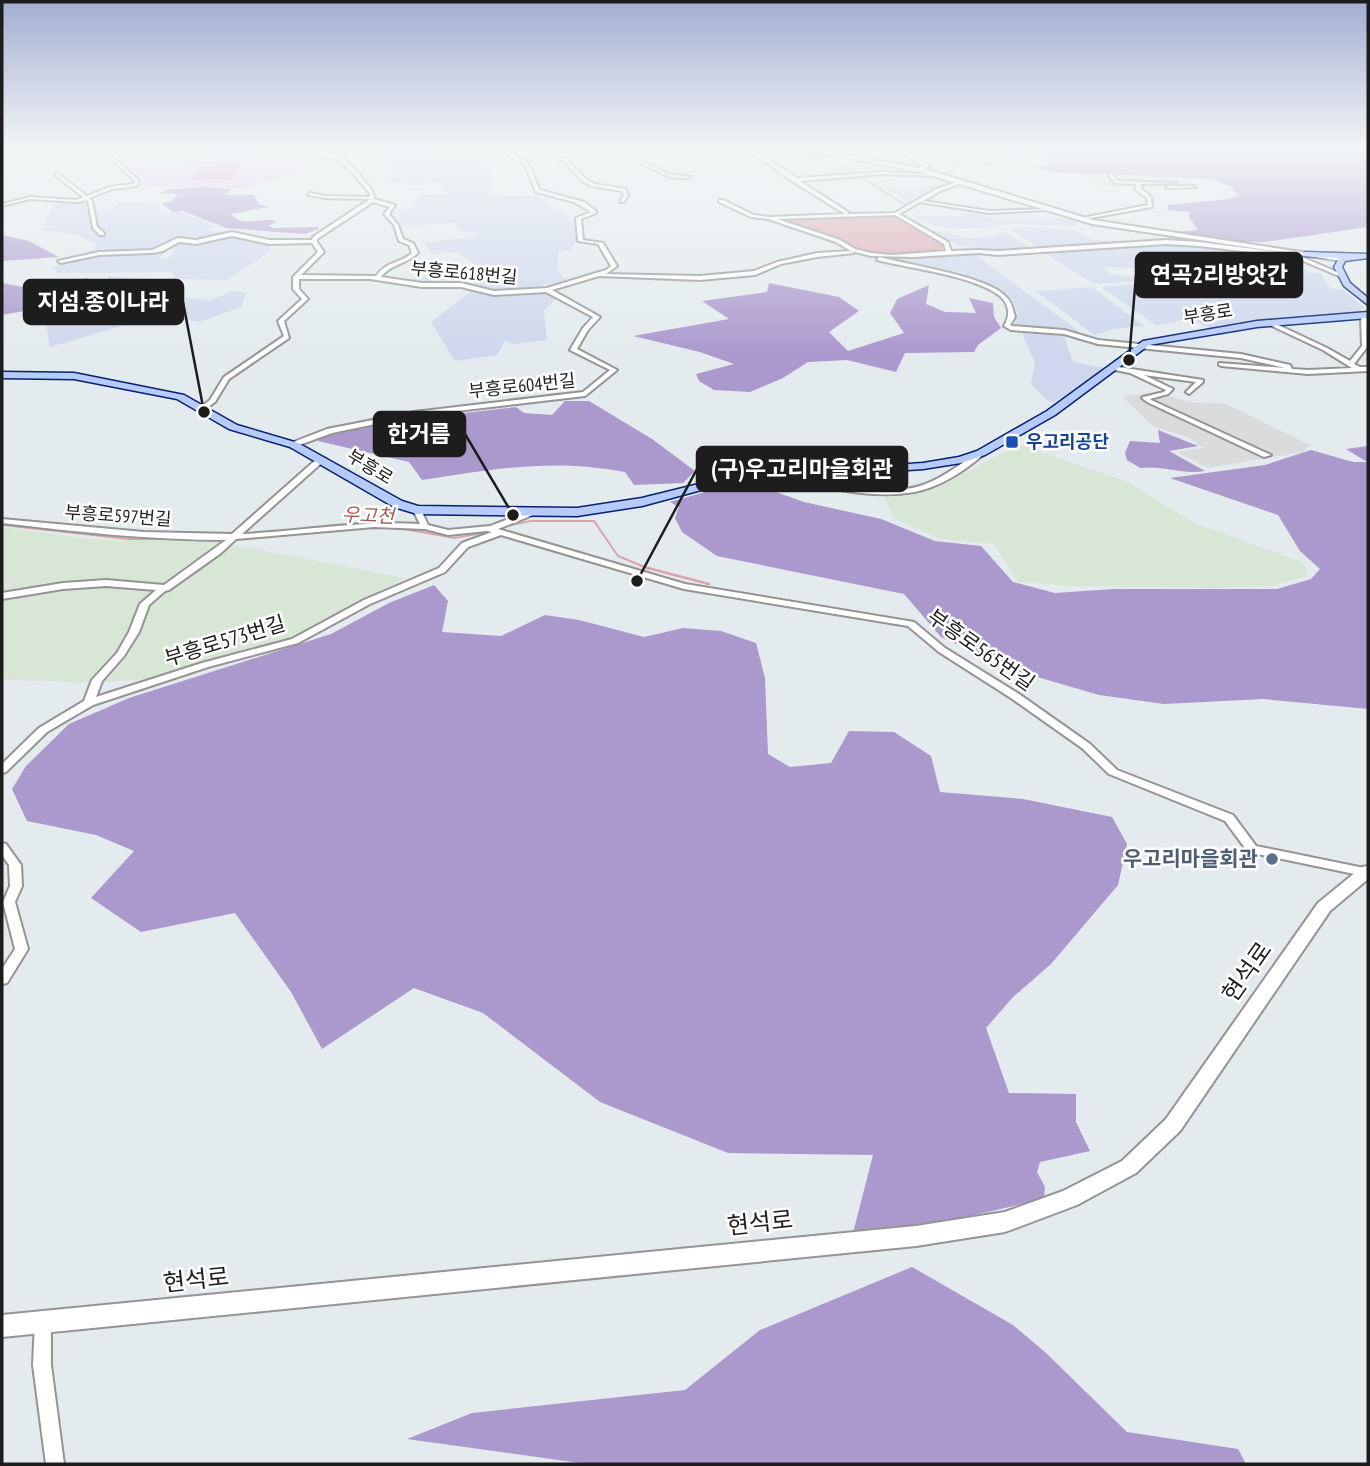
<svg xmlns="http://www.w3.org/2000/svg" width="1370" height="1466" font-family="'PT Sans Narrow','Noto Sans KR',sans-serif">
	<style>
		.residential { fill: #dadbdb }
		.industrial { fill: #d8e7d5 }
		.farmland { fill: #ced7ed }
		.forest { fill: #ab98cd }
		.park { fill: #e9c0f8 }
		.pitch { fill: #dc82c5 }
		.water { fill: #dba4ab }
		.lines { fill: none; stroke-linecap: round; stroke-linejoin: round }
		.stream-far1 { stroke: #dba4ab; stroke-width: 2 }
		.stream { stroke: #dba4ab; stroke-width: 2.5 }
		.minor-casing { stroke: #949494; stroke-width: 4 }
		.tertiary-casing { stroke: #949494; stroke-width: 4 }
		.secondary-casing { stroke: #072171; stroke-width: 3 }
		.minor { fill: #fff; fill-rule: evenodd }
		.tertiary { fill: #fff; fill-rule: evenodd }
		.secondary { fill: #b7cbf8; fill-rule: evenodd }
		.transit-dot { fill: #1a4fb4; stroke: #fff; stroke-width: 2.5 }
		.service-dot { fill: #5c6f8a; stroke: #fff; stroke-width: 2.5 }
		.labels { text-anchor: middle; stroke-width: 5; stroke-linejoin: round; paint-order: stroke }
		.far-street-label { font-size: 18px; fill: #1d1d1d; stroke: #fff }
		.far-transit-label { font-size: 18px; font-weight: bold; fill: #164399; stroke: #fff; text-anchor: start }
		.far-water-label { font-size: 19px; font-style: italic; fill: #aa5a4c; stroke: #fff }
		.street-label { font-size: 21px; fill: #1d1d1d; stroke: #fff }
		.service-label { font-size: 21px; font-weight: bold; fill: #4e5e75; stroke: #fff; text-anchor: end }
		.near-street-label { font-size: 24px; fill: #1d1d1d; stroke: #fff }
		.leader { fill: none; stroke: #1d1d1d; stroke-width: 2.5 }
		.callout-dot { fill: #1d1d1d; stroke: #fff; stroke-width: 2.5 }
		.callout { fill: #1d1d1d; stroke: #1d1d1d; stroke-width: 2.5 }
		.callout-label { font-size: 23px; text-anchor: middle; font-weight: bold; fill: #fff }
	</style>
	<rect width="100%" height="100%" fill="#e3ebee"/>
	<path class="residential" d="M1098,173L1152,179H1178L1186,180L1196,188L1103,186L1084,175Z
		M1158,393L1188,402L1226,404L1310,445L1303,452L1208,468L1177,452L1203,448L1190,438L1153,426L1122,396Z"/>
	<path class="industrial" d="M1019,444L1128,482L1194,523L1303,562L1308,576L1270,586L1215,588L1070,586L1018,582L994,544L941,539L894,519L883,494L936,488Z
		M2,527L91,539L214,541L405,578L283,642L156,679L81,683L2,679Z"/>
	<path class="farmland" d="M372,148L494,149L509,159L473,162L491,172L493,182L488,197L537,196L573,219L577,238L571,250L558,253V269L563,278L574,280L509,291L481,287L468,278L451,277L437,283L407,280L477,267L459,252L431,254L424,242L477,237L476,233L456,230L458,223L400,226L399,210L420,207L414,204L421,195L448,194L437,182L413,186L387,180L393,170L385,166L381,161L385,158Z
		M1004,148L1038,150L1041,158L993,166L948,169L936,160V158L953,159L990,154Z
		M883,151L904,153L922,165L847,153Z
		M940,184L910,204L887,188Z
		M83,202L87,209H111L120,202H144L159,207L162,213L180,212L218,227L207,229L218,232L207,239H173L168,247L140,253H95L96,244L76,235L43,230L54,203Z
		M963,213L999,218H1059L1077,222L1075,226L1011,224L961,229L932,225L914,216H965Z
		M1042,227L1074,231L1094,240L1125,241L1038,247L1010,229Z
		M933,230L968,238L993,236L1003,231L1029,247L989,250L961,246L934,234Z
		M234,235L270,247V252L227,280L175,279L172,272L59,273L50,268L90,256L138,255L169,249L158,258L168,259L179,241L197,242Z
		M1170,243L1225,249L1235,257L1308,270L1304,272L1321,274L1330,288L1343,290L1364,307L1355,314L1209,328L1190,319L1156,325L1101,287L1217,277L1257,281L1255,276L1245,272V264L1218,271L1103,267L1110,274L1155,280L1095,284L1040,251Z
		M972,252L1081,333L1020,329L1014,325L1018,313L1011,299L988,287L880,257Z
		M109,276L167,282L182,288L172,296L210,300L233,291L246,293L241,307L199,322L157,316L50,347L46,324L79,300L107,284Z
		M1092,287L1144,326L1114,329L1094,335L1036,291Z
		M474,289L494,294L542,292L557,297L544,311L547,340L513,344L505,341L497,355L455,361L431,322Z
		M1022,333H1063L1073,362L1105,368L1055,402H1049L1031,384L1035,363Z"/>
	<path class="forest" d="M1034,148H1368V227L1264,242L1229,241L1175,232L1198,230L1188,216L1191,212L1167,210L1168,205L1230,199L1238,194L1231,189L1233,187L1211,179L1050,172L1034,167L1056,163L1041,156L1048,152Z
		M205,187L232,189L226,195H254L259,204L268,207L231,214C242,228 262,217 277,221L269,226L273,228L318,227L319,229L305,234L226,228L183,211L173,212L162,204L171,202L178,194L159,193L170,189Z
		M2,235L29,241L59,257L2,261Z
		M89,278L85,290L66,294L58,305L2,315V283L28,288Z
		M769,283L839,297L859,311L829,332L848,351L904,333L890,313L897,299L929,285L926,304L945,312L976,313L969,298L993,303L994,317L1001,328L978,345L974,352L905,353L896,372L847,360L808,362L783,378L750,392L714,390L699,381L696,374L734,364L700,352L633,336L729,319L702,301L767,292Z
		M565,401H589L652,439L695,471L683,483L634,485L625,472C550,458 496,469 422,480L409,462L318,441C336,424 482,412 516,407L524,413L552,415Z
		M1158,430L1198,446L1169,451L1205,471C1182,475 1164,465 1140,468L1127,460L1125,453L1130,441L1160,443Z
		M1368,446V709L1263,699L1164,704L1099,695L1013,670L941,637L904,594L717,556L682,532L675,518L679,507L670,502L705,492L759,486L804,502L881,519L935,541L981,546L1013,582L1055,593L1113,589H1277L1311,579L1320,569L1300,551L1278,515L1170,478L1265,465L1311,450L1353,462H1367L1346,449Z
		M434,585L448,601L442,632L501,636L545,615L579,620L644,637L683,628L721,631L756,643L765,678L768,754L790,767L831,763L849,731L894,732L931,756L940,792L1023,799L1112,817L1127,844L1118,885L1051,964L1013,997L986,1028L1009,1093L1076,1094V1122L1090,1151L1040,1162L1037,1172L1045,1187L1044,1199L957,1219L853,1233L873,1155L728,1153L600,1102L483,1013L414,988L322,1049L291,992L235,913L141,932L91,898L134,851L96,835L27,821L12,789L26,766L69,724L129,698L331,634L389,603Z
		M912,1267L1013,1325L1046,1353L1127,1432L1238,1449L1246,1464H587L407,1439L472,1413L685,1390L760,1330Z"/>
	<path class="park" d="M226,148H248L280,158L304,156L318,163L263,183L241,188L146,186L145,180L126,164L197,163L217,149Z"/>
	<path class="pitch" d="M241,165L231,179L190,180L202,166Z"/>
	<path class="water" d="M898,215L946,243L940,251L882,254L850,247L839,239L776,220Z"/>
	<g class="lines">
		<path class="stream-far1" d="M776,148L828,156L910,208
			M2,525L129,539H177
			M505,526L531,521H594L618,556L649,569
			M393,527L455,538L492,531"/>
		<path class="stream" d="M644,567L709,584"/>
		<g class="minor-casing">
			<path id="minor" d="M115,148H120L111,155L139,181L137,186L112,189L89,198L92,201L97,227L104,233V235H100L93,228L88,201L86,200L78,202L30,199L2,206V204L30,197L77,200L83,197L55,175L57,173L87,196L109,187L133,184L135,181L107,155Z
				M291,148C307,148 331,151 345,160C352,166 358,173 364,181C369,187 374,191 374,199L395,205L389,214L398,225L403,239L413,243L418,253C405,265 391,264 381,277L422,283H461L494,291L547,288L606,270L611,266L598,244L578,241L576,218L591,212L574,202L536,192L525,165L496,148H501L528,163L540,190L584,202L596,211V213L581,219L583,240L603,243L617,266L606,274L700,276L754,271L777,262L817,253L851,251L854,253L817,257L781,264L755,275L700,280L599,276L552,290L600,317L588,330L577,349L617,370L585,396L414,416L332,433L294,447H291V443L327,429L414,412L583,392L610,370L570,350L583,328L593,317L546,292L494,295L461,287H422L370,279H299V289L308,299L284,321L289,338L229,379L215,402L205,409H201V407L210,400L224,377L284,336L278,321L302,299L293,289V277L318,252L312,243L269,244L232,236L196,244L179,242L163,251L152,253L99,255L61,263L58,261L99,252L152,250L178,238L196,240L232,232L269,240H312L313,237L370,199L325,198L308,195L310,193L325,196L370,197V194L351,171L338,160ZM373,202L390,207L384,214L394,225L399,241L409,245L412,253C398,265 388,260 376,276L301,275L324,252L317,242V239Z
				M350,148H362L330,153L328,152Z
				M526,148H532L566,159L586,179L594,184L626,189L628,195L624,202H620L624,195L622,191L591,186L582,181L564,161Z
				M633,148H639L635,150L649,154L644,162L668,174L691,177C670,182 658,170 640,163L645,155L629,150Z
				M746,148H751L797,178L882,172L940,175L938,176L882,174L800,181L848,212L847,214L895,213L936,189L960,181L962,183L940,191L923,201L989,211L1045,209L1047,210L989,213L920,202L899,214L948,242L951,251L979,250L997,251L1166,240L1199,242L1295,254L1346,276L1341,277L1294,257L1199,246L1166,244L997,255L979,253L914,257L871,256L851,251L836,242L768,219L751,217L719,202V200H723L754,215L769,217L845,214L792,181ZM895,215L944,244L946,251L892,255L871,253L855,249L840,240L777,219Z
				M763,148H773L824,157L822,158Z
				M859,148H876L909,152L907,153Z
				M1108,174H1112L1118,181L1176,183L1140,184L1142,187L1140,188L1151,197L1152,207L1080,220L1082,218L1148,205L1147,198L1135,189L1137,186L1135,184L1115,183Z
				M1168,186H1194L1196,187L1166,188Z
				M879,257C908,265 988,276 1006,297C1012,302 1013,310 1015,317L1010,325L1012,326L1064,330L1098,340L1241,354L1290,365L1292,369L1308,370L1352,368L1323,350L1268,324V322H1272L1327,348L1350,361L1362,346L1361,317L1364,315L1367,317L1368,346L1354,364L1360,367H1368V371L1308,374L1221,366L1219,365V363L1285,368L1241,358L1098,344L1064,334L1011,330L1004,326C1010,316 1010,305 1000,296C973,275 911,269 877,260Z
				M1112,366L1203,380V382L1189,394L1186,392L1196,382L1144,375L1173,389L1168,394L1150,399L1151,400L1271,455L1264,457L1147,402L1142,398L1143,397L1164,392L1166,390L1130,373L1110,369V367Z
				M978,451L985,453C966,470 939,488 914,492C870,500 821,486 778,478L774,476L778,474C818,481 884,499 923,485C943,478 961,464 978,451Z
				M319,457L326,459L242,534C302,531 360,520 420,524L413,510L417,508L421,510L428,525L448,530L490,526L530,511L534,513L533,515L498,529L685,584L914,622L945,648L1019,694L1090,744L1117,770L1233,815L1256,846L1364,868L1368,869V875L1364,876L1248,852L1225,821L1109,774L1082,748L1011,698L939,652L908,626L684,589L501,535L468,547L445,572L370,604L298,643L208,667L93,705L47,732L6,772L2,773V764L39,728L84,701L92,680L117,653L129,632L140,604L156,590L106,586L63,589L2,599V593L63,583L106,580L164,585L226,540C151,540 77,532 2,523V519L144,532L232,534ZM374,527L425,529L448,535L487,531L492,532L462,543L439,568L364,600L292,639L202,663L96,697L102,681L124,656L139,632L149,605L165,591L169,590L221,553L236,539Z
				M2,843L6,844L21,865L22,886L15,902L28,949L7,983L2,984V969L15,949L3,902L10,886L9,865L2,855Z
				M43,1314L49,1316L51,1322V1365L64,1464H46L33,1365L35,1322L37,1316Z"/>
		</g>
		<g class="tertiary-casing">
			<path id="tertiary" d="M797,148H809L920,168L922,166L904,152L905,148H911L910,152L929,166L925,169L1093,220L1346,259L1342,261L1092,224L920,172Z
				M1368,866V879L1330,911L1180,1131L1136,1173L1077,1205L1005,1232L916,1246L2,1337V1315L916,1226L1005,1212L1063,1191L1122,1161L1166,1119L1318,903L1362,867Z"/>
		</g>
		<g class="secondary-casing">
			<path id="secondary" d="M1305,252L1368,254V258L1345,261L1342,267L1350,283L1368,298V305L1344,286L1334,267L1339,258L1302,256Z
				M1368,312V318L1257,327L1149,345L1055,415L985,455L961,463L923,469L731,482L642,506L577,516L417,514L394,507L290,447L229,429L177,399L74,379L2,378V372L74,373L184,395L237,425L298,443L402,501L418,506L577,508L642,498L731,476L923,463L959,457L977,451L1047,411L1143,341L1257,321Z"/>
		</g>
		<use href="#minor" class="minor"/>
		<use href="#tertiary" class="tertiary"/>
		<use href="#secondary" class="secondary"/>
	</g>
	<linearGradient id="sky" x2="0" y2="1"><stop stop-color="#a3aed0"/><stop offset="0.42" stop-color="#f2f6f7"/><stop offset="1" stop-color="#f2f6f7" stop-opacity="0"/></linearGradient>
	<rect width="1370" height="353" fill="url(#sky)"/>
	<rect class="transit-dot" x="1005" y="435" width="14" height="14" rx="3.5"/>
	<circle class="service-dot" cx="1272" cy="859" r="7"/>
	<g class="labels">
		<g class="far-street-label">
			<text transform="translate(464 273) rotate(5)" y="6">부흥로618번길</text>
			<text transform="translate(1208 314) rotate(-9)" y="6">부흥로</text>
			<text transform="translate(522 386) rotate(-6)" y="6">부흥로604번길</text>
			<text transform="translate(370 467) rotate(31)" y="6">부흥로</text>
			<text transform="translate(118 516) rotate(4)" y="6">부흥로597번길</text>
		</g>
		<g class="far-transit-label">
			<text x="1026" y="448">우고리공단</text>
		</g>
		<g class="far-water-label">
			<text transform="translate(368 515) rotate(2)" y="7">우고천</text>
		</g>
		<g class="street-label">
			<text transform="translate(225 641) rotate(-17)" y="7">부흥로573번길</text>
			<text transform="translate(981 650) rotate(35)" y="7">부흥로565번길</text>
		</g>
		<g class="service-label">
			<text x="1258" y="866">우고리마을회관</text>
		</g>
		<g class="near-street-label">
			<text transform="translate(1247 972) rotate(-55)" y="8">현석로</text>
			<text transform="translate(760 1223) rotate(-6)" y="8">현석로</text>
			<text transform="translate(196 1280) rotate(-6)" y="8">현석로</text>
		</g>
	</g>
	<path class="leader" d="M1129 360L1136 275M204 412L183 302M513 515L465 434M637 581L697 469"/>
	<g class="callout-dot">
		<circle cx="1129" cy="360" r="7"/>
		<circle cx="204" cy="412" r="7"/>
		<circle cx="513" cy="515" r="7"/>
		<circle cx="637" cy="581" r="7"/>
	</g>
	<g class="callout">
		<rect x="1136" y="253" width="166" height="44" rx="7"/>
		<rect x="24" y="280" width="159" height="44" rx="7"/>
		<rect x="374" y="412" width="91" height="44" rx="7"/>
		<rect x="697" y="447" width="210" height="44" rx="7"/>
	</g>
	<g class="callout-label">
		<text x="1219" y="283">연곡2리방앗간</text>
		<text x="103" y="310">지섬.종이나라</text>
		<text x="419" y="442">한거름</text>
		<text x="802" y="477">(구)우고리마을회관</text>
	</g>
	<rect width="1370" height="1466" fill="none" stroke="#1d1d1d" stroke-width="7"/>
</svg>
